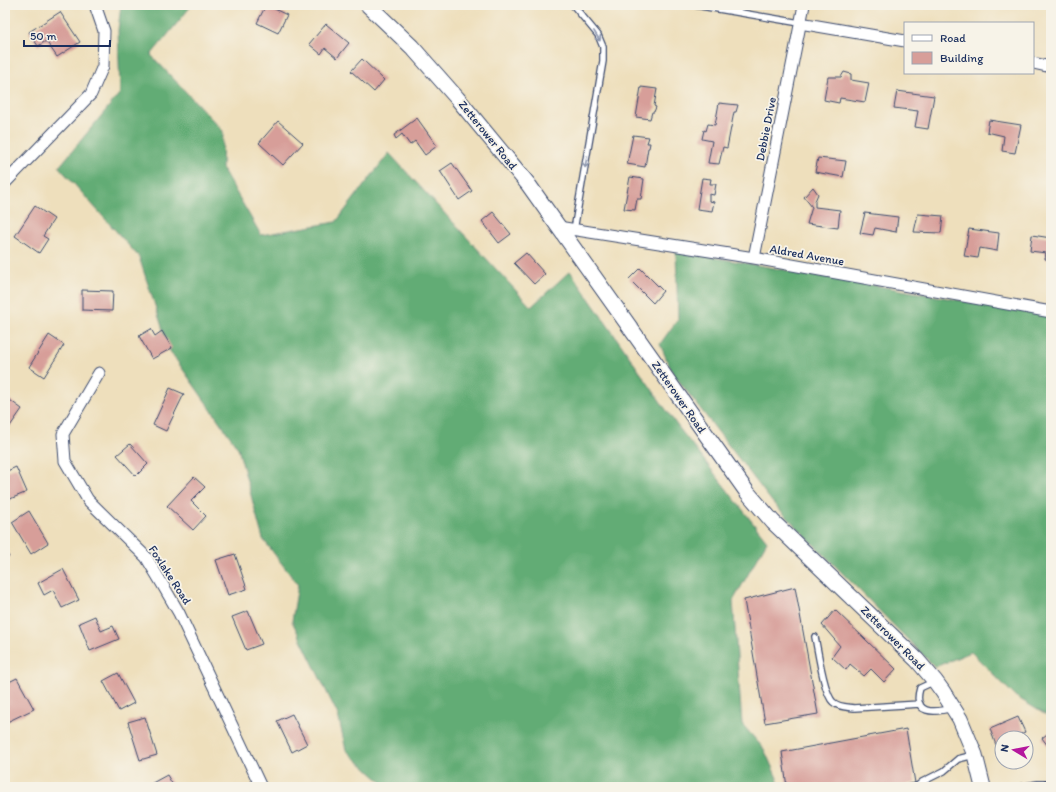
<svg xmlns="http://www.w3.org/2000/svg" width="1056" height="792" font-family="Itim,sans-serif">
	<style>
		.forest { fill: #62ac75; stroke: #3e6e6a }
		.building { fill: #d79e99 }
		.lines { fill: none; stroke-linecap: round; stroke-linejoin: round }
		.lane-casing { stroke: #3b496c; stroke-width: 8 }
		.street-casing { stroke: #3b496c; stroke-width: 13 }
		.secondary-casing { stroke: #3b496c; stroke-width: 17 }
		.lane { stroke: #fff; stroke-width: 5.5 }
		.street { stroke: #fff; stroke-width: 11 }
		.secondary { stroke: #fff; stroke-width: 15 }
		.oneway { stroke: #8d97ae }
		.labels { text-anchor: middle; stroke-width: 3.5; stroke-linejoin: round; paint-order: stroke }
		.street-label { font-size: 12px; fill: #1b2f5e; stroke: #f7f3e8 }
	</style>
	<rect width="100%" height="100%" fill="#f7f3e8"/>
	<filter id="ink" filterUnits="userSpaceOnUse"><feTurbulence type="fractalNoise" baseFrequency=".025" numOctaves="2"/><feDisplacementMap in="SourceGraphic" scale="8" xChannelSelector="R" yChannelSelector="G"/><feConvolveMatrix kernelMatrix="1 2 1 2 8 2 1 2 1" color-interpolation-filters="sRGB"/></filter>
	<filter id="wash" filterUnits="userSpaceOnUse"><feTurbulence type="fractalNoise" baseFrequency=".012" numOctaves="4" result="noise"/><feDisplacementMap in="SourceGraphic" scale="16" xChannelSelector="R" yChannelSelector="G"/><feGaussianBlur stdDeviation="0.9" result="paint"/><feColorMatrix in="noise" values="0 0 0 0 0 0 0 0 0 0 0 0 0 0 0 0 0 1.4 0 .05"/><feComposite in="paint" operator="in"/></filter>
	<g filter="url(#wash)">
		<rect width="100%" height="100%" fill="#eedfbc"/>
		<path class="forest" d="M121,5H192L151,55L223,131L222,168L261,235L336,222L389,153L531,307L570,271L676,424L767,541L733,601L742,724L764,749L781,787H387L346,750L338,715L292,621L298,585L263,539L238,448L170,351L139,257L59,167L120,93L118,30Z
			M676,251L1051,316V718L1015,696L971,652L935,667L773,503L672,372L660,344L678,319Z"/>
		<g id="blocks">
			<path class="building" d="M266,5L287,15L278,33L257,23Z
				M60,12L80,42L57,57L46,41L38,46L29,32Z
				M326,24L349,43L337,58L325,48L321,54L309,44Z
				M362,59L384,80L374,92L351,71Z
				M844,72L851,74V80L869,83L865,102L840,98L839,103L824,100L828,77H841Z
				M641,87L657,89L654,106L656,107L654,112H652L650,119L636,117Z
				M897,91L934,96L928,129L915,127L918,111L894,108Z
				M719,103L738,105L736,112H734L727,148L723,147L719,164L708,163L712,141L702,139L704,130L706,131L708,124L715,125Z
				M417,118L437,146L425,155L415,141L410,145L402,134L396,139L394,135Z
				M989,120L1021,125L1015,153L1002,151L1004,136L987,132Z
				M278,121L303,143L283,165L259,143Z
				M633,135L649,137L647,143H650L649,148H648L645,167L627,164Z
				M818,158L846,161L843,177L815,172Z
				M452,163L472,191L459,200L440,171Z
				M630,177L644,179L641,199H637L635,210L624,209Z
				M702,178L711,179L710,184H716L714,195L709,194V201L714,202L712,211L697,209Z
				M813,187L818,194L815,201V207L840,210L838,228L807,224L812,207L804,197Z
				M35,206L54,219L43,236L48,239L39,253L15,236Z
				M493,212L511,234L499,243L482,221Z
				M865,213L898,217L896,232L875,228L873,235L860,233Z
				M918,214L943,216L941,233L914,232Z
				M969,229L999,233L997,251L980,248L978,258L964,256Z
				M1032,235L1051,238V260L1045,259L1046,253L1030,251Z
				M526,253L545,274L534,284L514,263Z
				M640,268L663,291L653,303L629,279Z
				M82,290L113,291L112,311L82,310Z
				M151,329L155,336L162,331L172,348L152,359L139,336Z
				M49,335L64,345L44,377L29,367Z
				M170,388L184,394L166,431L153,425Z
				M7,398L22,409L8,429L5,427V401Z
				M130,444L148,464L136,476L117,455Z
				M16,467L27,492L10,499L5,488V472Z
				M194,477L205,487L191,501L206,516L193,530L167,506Z
				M29,511L48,543L31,554L12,522Z
				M5,550L9,557L5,560Z
				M235,554L247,589L228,595L216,560Z
				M63,569L79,600L62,608L53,590L44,595L38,583Z
				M795,587L818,714L765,723L744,600Z
				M835,610L896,669L884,682L871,669L864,676L850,664L846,670L832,657L840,646L822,625Z
				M248,611L262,644L246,650L232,617Z
				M95,616L101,631L113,626L119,639L90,651L79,623Z
				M118,673L134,703L119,711L103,681Z
				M17,678L34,709L7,722L5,718V684Z
				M292,714L307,744L292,752L277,721Z
				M145,717L157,755L140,760L128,722Z
				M1018,717L1025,732L1012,738H1002V742L996,745L990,729Z
				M906,729L915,783L893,787H787L782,752Z
				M1051,731V750L1042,738Z
				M167,775L174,787H145Z"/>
		</g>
	</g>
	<g filter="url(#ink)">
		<use href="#blocks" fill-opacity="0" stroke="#3b496c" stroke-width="1"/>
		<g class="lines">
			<g class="lane-casing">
				<path id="lane" d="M573,5L598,35L603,47V61L574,230
					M695,5L800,23
					M815,637C818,651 824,694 833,702C838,707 847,707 854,708L920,704
					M935,681L920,688C912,715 934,713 953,708
					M916,787L922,782L944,771L958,759L974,755
					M1021,787L1038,784H1051"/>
			</g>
			<g class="street-casing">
				<path id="street" d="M800,23L905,41
					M1033,63L1051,67
					M5,183L91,94L103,66L104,31L95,5
					M558,227L754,258L1051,312
					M754,258L804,5
					M99,373L63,434L65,461L88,500L146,557L161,582L179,613L261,787"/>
			</g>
			<g class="secondary-casing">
				<path id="secondary" d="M368,5L412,47L457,98L528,184L747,492L773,522L917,660L935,681L943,692L960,719L975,755L983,787"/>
			</g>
			<use href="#lane" class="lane"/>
			<use href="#street" class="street"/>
			<use href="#secondary" class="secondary"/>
		</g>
		<defs><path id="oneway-shaft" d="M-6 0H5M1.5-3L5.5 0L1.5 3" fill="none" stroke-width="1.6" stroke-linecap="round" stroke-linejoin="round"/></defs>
		<g class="oneway">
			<use href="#oneway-shaft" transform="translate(597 36) rotate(58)"/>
			<use href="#oneway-shaft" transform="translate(586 162) rotate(100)"/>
		</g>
	</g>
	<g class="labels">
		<g class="street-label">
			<text transform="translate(766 129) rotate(-79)" y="4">Debbie Drive</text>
			<text transform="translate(488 135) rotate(51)" y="4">Zetterower Road</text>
			<text transform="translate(807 255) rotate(10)" y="4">Aldred Avenue</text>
			<text transform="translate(679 397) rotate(55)" y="4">Zetterower Road</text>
			<text transform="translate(170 575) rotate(57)" y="4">Foxlake Road</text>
			<text transform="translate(893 638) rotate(45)" y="4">Zetterower Road</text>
		</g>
	</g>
	<rect width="1056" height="792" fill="none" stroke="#f7f3e8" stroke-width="20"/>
	<rect x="904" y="22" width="130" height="52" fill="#f7f3e8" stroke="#9fa5b1"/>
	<rect x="912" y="35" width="20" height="6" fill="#ffffff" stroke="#9fa5b1"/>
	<text x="940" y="42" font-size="12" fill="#1b2f5e">Road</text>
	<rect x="912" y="52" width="20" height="12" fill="#d79e99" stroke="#9fa5b1"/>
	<text x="940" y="62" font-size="12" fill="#1b2f5e">Building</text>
	<g transform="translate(1014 750) rotate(280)"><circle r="19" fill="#f7f3e8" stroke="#9fa5b1"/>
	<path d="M0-3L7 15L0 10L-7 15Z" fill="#b5179e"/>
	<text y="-6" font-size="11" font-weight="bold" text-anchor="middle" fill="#1b2f5e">N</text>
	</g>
	<path d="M24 40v6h86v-6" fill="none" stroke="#1b2f5e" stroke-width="2"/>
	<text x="30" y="40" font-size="12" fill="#1b2f5e" stroke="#f7f3e8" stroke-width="3" paint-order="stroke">50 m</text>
</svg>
